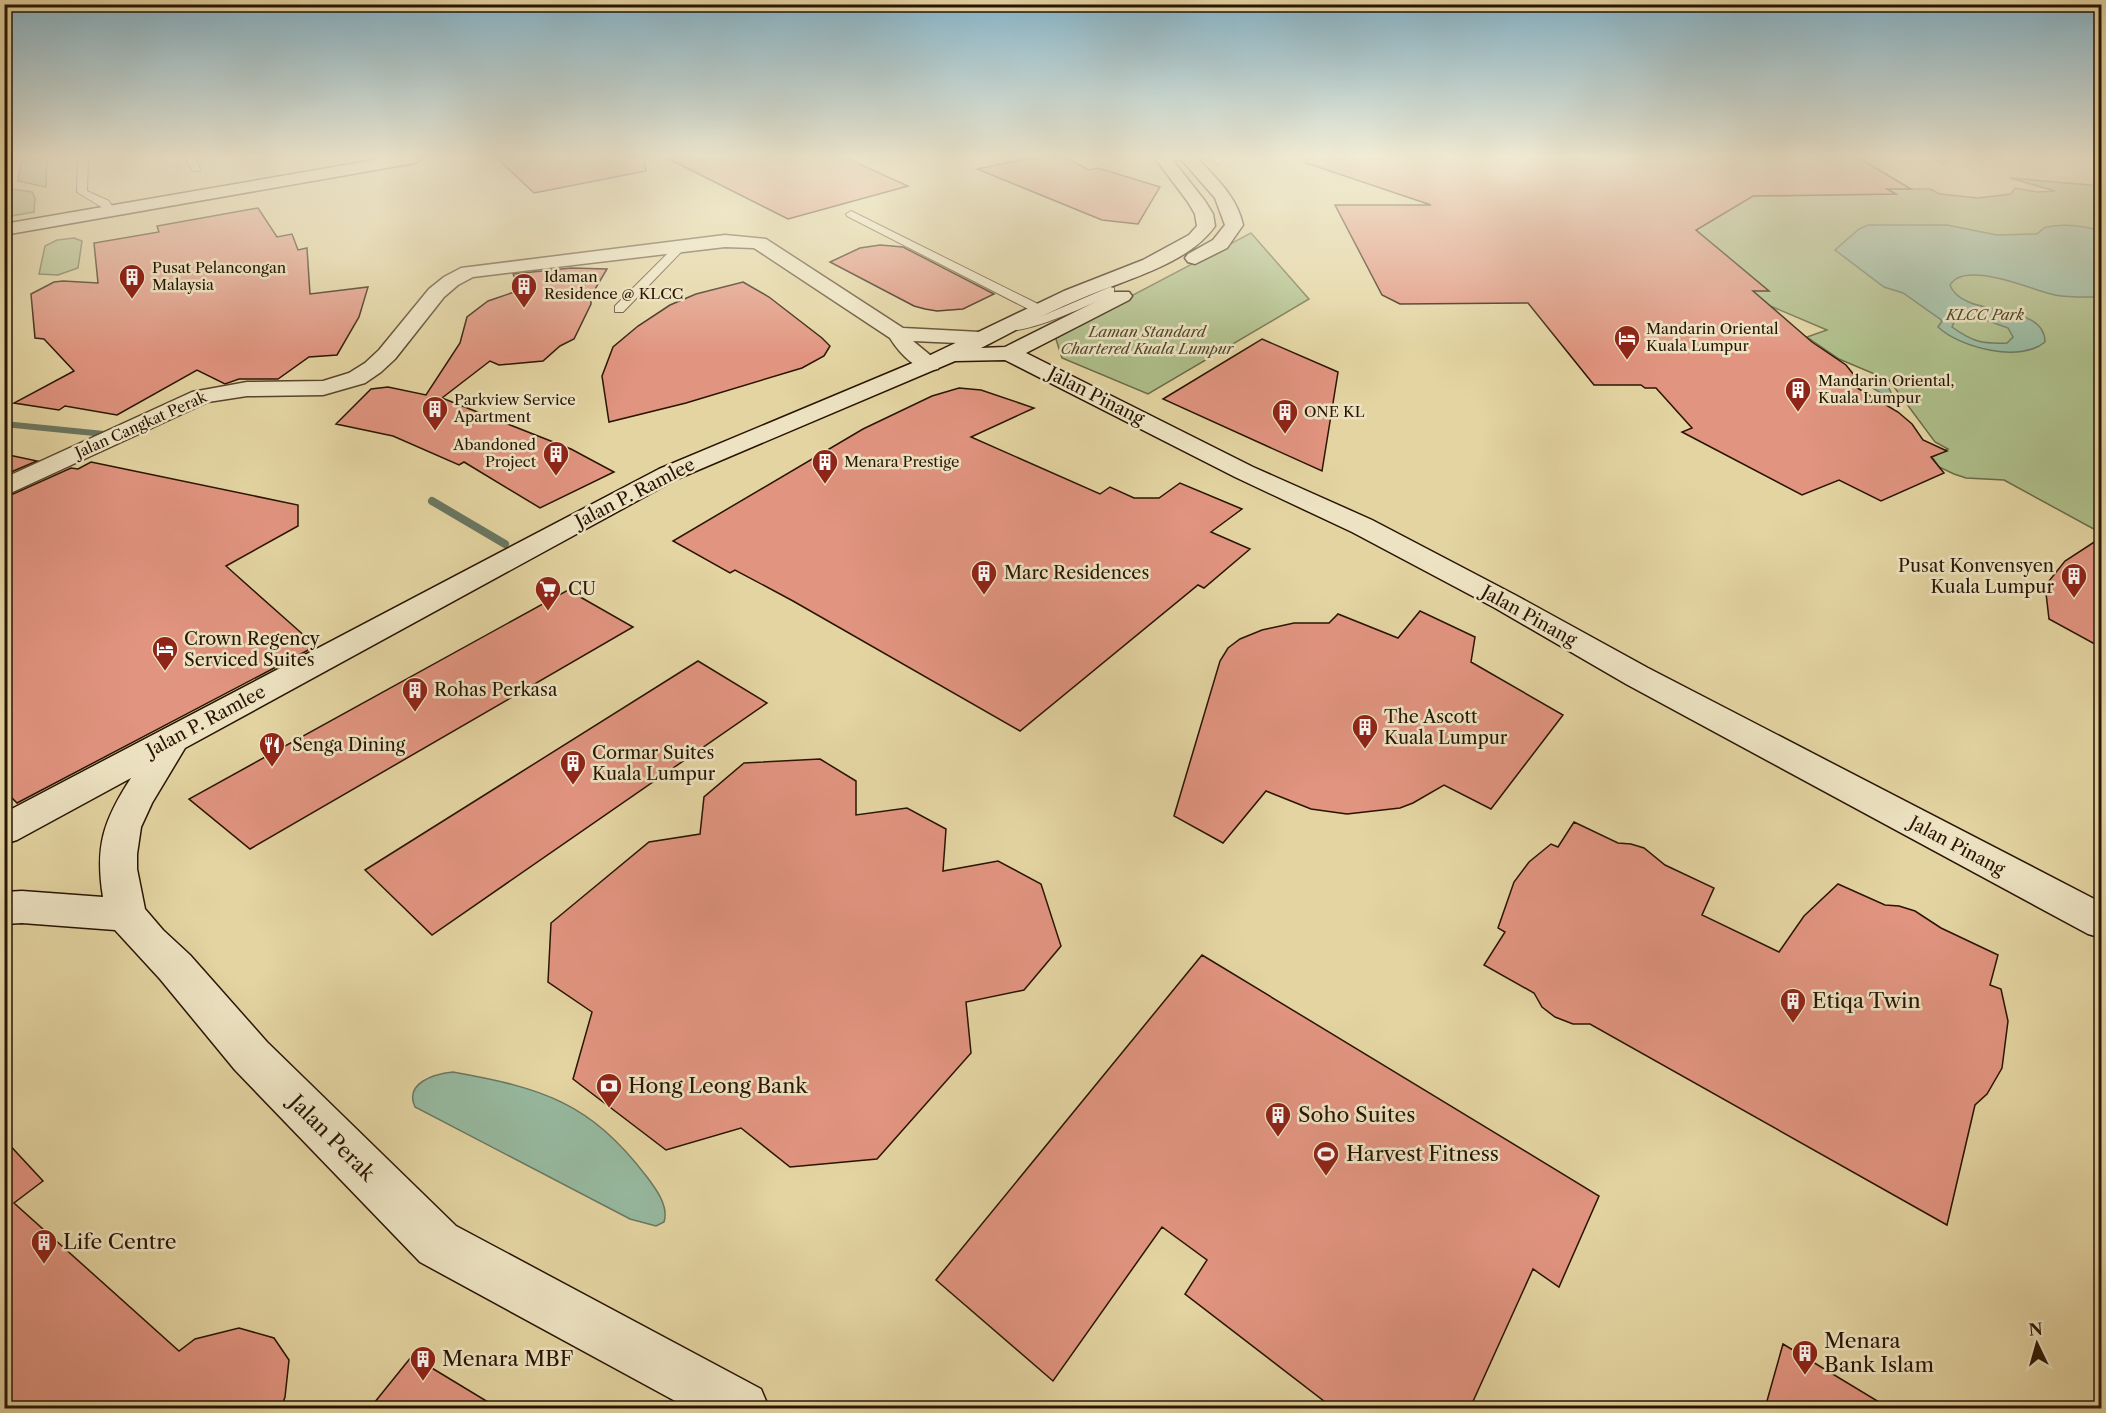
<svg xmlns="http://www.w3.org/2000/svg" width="2106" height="1413" font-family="'Libre Caslon Text',serif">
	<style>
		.green { fill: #adbe89; stroke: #6b6946; stroke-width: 1.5 }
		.water { fill: #96b9a0; stroke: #6a7761; stroke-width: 1.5; fill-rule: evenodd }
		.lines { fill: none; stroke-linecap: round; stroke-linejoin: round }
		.stream-far1 { stroke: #6a7761; stroke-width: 6 }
		.stream { stroke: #6a7761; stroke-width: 8 }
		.building { fill: #e19480; stroke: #291402; stroke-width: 1.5 }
		.lane-casing { stroke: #58442a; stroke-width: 2 }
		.street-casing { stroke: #58442a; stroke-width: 3 }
		.secondary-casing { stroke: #291402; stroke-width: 3 }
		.lane { fill: #ede3c2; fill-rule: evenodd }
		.street { fill: #ede3c2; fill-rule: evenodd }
		.secondary { fill: #ede3c2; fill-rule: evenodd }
		.labels { text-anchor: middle; stroke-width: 5; stroke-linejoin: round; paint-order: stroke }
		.far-poi-label { font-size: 15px; fill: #291402; stroke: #ede3c2; text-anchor: start }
		.far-park-label { font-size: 15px; font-style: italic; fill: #51472a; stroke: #ede3c2 }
		.far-street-label { font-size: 15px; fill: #291402; stroke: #ede3c2 }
		.street-label { font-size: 18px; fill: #291402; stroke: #ede3c2 }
		.poi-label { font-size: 18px; fill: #291402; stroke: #ede3c2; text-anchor: start }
		.near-poi-label { font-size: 21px; fill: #291402; stroke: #ede3c2; text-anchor: start }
		.near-street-label { font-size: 21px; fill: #291402; stroke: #ede3c2 }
	</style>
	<rect width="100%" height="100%" fill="#e3d4a1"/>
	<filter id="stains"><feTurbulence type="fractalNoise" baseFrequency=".00333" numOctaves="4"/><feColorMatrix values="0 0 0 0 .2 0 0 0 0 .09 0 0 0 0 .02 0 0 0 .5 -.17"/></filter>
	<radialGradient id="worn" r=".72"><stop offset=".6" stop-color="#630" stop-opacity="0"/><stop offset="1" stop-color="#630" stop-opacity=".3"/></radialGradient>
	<path class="green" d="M47,158L46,187L18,181L21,162Z
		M2010,178L2101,186V533L2004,480L1966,478L1954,474L1939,467L1932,457L1948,449L1935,442L1889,380L1839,359L1807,337L1827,330L1761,302L1696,230L1753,196L1894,194L1887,189H1930L1940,194L1978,198L2011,194L2015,188L2037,192L2055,191Z
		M5,188L32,192L35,198L34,212L5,217Z
		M1251,233L1309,299L1148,394L1062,358L1055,336Z
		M74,238L82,241L78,268L58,275L39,274L45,246L57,240Z"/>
	<path class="water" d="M1868,225H1947L1997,235L2036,234C2042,232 2041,228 2047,227C2064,223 2086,226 2101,231V297C2087,297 2070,298 2055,295C2034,291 1965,259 1950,285C1962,319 2045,301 2045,342C2021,363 1960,348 1938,327L1942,321L1940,319L1903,293L1884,287L1835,250L1859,229ZM1978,317L2008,328L2013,337L2007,343C1982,344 1973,342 1952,327L1956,318Z
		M1869,377L1884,379L1896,402L1874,389L1860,378Z
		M453,1072C542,1088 590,1102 647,1177C656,1189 669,1206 664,1222L656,1226L630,1219L415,1107C404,1083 434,1074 453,1072Z"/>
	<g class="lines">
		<path class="stream-far1" d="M4,424L104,434"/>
		<path class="stream" d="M432,501L505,544"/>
	</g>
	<path class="building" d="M497,158H644L646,171L534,193Z
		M667,158H846L908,186L788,219Z
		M1031,158H1066L1089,170L1098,168L1160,187L1138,224L1102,220L977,169Z
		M1306,158H1859L1911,189H1887L1896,194L1753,196L1696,230L1769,291H1753L1812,342L1846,365L1854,375V386L1898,412L1912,424L1923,440L1947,451L1931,457L1944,473L1881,501L1839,480L1802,495L1682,432L1692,428L1656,388H1645L1641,385H1594L1528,303L1400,304L1382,295L1335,205H1431L1306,163Z
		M258,208L277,237L292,234L298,250L307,248L310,294L368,287L359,317L337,355L309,357L278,379H239L225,384L197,370L117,415L65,406L59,410L14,403L74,371L44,339L35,338L31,294L54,282L63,281L98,283L94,243L159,232L157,226Z
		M880,245L903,247L994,294L963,309L937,311L925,309L914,306L830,262L860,248Z
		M571,268L607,269L591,296V304L574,339L560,346L543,361L499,365L490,361L442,398L571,449L614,472L540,508L464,462L459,465L393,436L336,424L371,389L388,387L426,395L460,343L467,317L488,301L520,290L513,274Z
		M743,282L769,297L822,338L830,346L824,356L802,368L686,403L609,422L602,376L613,347L638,326L670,305L696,294Z
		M1262,339L1338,372L1322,471L1163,399Z
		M959,388L981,390L1034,408L971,437L1100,494L1110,487L1134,498H1159L1180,483L1242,509L1211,532L1250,549L1204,588L1198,585L1020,731L793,601L735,570L730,573L673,541L863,429L932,396Z
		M4,454L37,461L4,475Z
		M91,462L298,505V526L226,566L316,646L17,803L4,790V498L71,468L78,469Z
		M2102,537V648L2049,619L2046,593L2049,581L2065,561Z
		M568,590L633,627L250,849L189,799Z
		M1420,611L1475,637L1471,662L1563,715L1491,809L1444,785L1413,803L1400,808L1347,814L1311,809L1266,791L1223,843L1174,816L1220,661L1228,648L1240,639L1262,630L1294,623H1329L1338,614L1398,638Z
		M698,661L767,703L432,935L365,870Z
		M820,759L856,781V815L907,808L946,829L943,871L998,861L1041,884L1061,946L1024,990L966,1002L971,1053L877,1159L790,1167L741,1128L666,1150L573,1079L592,1012L548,982L551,923L649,842L700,834L704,797L744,763Z
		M1574,822L1618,843L1631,844L1644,848L1665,865L1714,888L1702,915L1779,952L1804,916L1838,884L1885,905L1899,906L1915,911L1941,928L1998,955L1990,985L2001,989L2008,1021L2002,1068L1987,1094L1975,1105L1947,1225L1590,1024H1573L1555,1017L1542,1007L1534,993L1484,965L1505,932L1498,928L1514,882L1529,862L1551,844L1558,847Z
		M1202,955L1599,1196L1559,1287L1533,1269L1470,1408H1333L1185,1294L1207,1260L1162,1227L1053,1381L936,1280Z
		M4,1139L43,1181L14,1203L179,1351L195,1339L239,1328L274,1338L289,1360L285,1397L281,1408H4Z
		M1783,1344L1889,1408H1765Z
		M412,1356L498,1408H370Z"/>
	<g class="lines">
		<g class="lane-casing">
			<path id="lane" d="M78,158H88L87,191L109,201L112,206L111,208H103L77,192Z
				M185,158H195L200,169L198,171H192Z
				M1209,158H1220L1223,161L1218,164Z
				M851,211L1044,307L1046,310L1040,314L1036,313L847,216L846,214Z
				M681,243L687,246L685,248L623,312H615V306L677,244Z
				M1110,287L1114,288V294C1094,302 1013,343 996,327L1002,323L1035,319Z"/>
		</g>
		<g class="street-casing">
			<path id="street" d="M1934,158H1951L1943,163Z
				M725,235L766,239L903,328L980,332L988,333L991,338L988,343L980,344L913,341L941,364L938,369C918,374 900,354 890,338L754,248L725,247L473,277L458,285L444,297L395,359L381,372L365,383L323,395L247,396L208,402L4,496V478L192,392L247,382L323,381L349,373L365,363L379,350L429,289L444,277L461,268Z"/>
		</g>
		<g class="secondary-casing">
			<path id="secondary" d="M386,158H423L415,163L4,235V224Z
				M1155,158H1171L1205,201L1213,214L1215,226C1188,265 1123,280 1080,299C1046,313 1014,331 981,348L1005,347L1115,292H1129L1132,296L1129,300L1026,353L1253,467L1372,520L1517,596L1648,668L2102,903V938L2088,934L1626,684L1495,608L1352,532L1235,477L1005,360L955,361L677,479L185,748L152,803L141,827L137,854V869L145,909L163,930L190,955L267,1042L456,1226L761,1389L769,1408H688L420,1262L235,1070L160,979L115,930L22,923L4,924V892L22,891L103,897C95,847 103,821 131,778L17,840L4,844V813L659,469L922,359L1064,291L1143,260L1189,235L1197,226L1195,214L1188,202Z
				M1180,158H1197C1217,179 1237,197 1243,225L1227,248L1195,264L1188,262L1185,258L1188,254L1213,240L1225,225L1215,198Z"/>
		</g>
		<use href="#lane" class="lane"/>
		<use href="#street" class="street"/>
		<use href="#secondary" class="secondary"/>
	</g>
	<linearGradient id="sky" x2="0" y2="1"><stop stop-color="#87b6cb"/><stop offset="0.44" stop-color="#f2ecd5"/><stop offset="1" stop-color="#f2ecd5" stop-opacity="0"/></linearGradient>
	<rect width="2106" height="356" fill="url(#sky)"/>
	<defs>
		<g id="building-pin" transform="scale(1.35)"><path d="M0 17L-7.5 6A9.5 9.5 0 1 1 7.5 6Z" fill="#8f2418" stroke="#ede3c2"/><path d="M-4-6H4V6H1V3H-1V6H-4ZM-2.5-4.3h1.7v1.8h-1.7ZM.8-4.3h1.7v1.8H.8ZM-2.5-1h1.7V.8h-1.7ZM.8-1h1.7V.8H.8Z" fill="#fff"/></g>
		<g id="hotel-pin" transform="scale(1.35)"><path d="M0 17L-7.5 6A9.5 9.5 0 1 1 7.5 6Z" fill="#8f2418" stroke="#ede3c2"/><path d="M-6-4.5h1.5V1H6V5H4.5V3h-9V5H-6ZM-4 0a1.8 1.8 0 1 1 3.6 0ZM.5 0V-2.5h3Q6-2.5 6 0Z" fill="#fff"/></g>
		<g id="supermarket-pin" transform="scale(1.35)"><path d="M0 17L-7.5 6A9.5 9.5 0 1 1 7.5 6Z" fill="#8f2418" stroke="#ede3c2"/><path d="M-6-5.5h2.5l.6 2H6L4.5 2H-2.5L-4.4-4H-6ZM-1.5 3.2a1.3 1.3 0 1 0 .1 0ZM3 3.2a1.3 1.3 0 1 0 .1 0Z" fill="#fff"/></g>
		<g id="restaurant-pin" transform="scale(1.35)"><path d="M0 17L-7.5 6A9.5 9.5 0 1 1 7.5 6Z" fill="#8f2418" stroke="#ede3c2"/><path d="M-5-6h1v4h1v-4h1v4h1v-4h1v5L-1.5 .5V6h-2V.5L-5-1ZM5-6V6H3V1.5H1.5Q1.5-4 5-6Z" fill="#fff"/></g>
		<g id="bank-pin" transform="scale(1.35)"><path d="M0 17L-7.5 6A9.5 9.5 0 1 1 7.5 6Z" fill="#8f2418" stroke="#ede3c2"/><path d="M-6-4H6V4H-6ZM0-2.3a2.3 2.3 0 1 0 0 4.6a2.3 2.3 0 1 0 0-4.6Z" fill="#fff"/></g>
		<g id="stadium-pin" transform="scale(1.35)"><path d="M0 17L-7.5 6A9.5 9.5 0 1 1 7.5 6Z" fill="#8f2418" stroke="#ede3c2"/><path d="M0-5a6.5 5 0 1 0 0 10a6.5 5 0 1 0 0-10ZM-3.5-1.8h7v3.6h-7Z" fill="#fff"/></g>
	</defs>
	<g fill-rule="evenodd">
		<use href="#building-pin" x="132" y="277"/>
		<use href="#building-pin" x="524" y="286"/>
		<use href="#hotel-pin" x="1627" y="338"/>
		<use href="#building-pin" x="1798" y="390"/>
		<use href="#building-pin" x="435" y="409"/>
		<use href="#building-pin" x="1285" y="412"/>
		<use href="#building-pin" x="556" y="454"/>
		<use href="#building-pin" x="825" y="462"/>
		<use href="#building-pin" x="984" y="573"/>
		<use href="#building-pin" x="2074" y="576"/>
		<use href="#supermarket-pin" x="548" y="589"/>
		<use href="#hotel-pin" x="165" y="649"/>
		<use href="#building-pin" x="415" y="690"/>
		<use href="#building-pin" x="1365" y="727"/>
		<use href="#restaurant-pin" x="272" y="745"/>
		<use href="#building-pin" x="573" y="763"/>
		<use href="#building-pin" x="1793" y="1001"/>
		<use href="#bank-pin" x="609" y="1086"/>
		<use href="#building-pin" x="1278" y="1115"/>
		<use href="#stadium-pin" x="1326" y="1154"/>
		<use href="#building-pin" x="44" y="1242"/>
		<use href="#building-pin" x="1805" y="1353"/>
		<use href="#building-pin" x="423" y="1359"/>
	</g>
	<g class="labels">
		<g class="far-poi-label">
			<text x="152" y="273">Pusat Pelancongan<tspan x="152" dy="17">Malaysia</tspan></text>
			<text x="544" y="282">Idaman<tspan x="544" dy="17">Residence @ KLCC</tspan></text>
			<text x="1646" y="334">Mandarin Oriental<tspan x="1646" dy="17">Kuala Lumpur</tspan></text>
			<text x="1818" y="386">Mandarin Oriental,<tspan x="1818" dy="17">Kuala Lumpur</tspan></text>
			<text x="454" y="405">Parkview Service<tspan x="454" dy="17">Apartment</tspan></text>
			<text x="1304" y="417">ONE KL</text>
			<text x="536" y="450" text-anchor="end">Abandoned<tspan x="536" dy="17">Project</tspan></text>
			<text x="844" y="467">Menara Prestige</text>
		</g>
		<g class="far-park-label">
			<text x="1985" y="320">KLCC Park</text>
			<text x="1147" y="337">Laman Standard<tspan x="1147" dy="17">Chartered Kuala Lumpur</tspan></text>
		</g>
		<g class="far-street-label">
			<text transform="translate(141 425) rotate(-24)" y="5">Jalan Cangkat Perak</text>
		</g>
		<g class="street-label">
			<text transform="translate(1096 396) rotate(27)" y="6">Jalan Pinang</text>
			<text transform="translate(635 493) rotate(-27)" y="6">Jalan P. Ramlee</text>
			<text transform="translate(1529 616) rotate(29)" y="6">Jalan Pinang</text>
			<text transform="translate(206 721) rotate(-28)" y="6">Jalan P. Ramlee</text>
			<text transform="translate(1957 846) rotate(28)" y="6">Jalan Pinang</text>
		</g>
		<g class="poi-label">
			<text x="2054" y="572" text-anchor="end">Pusat Konvensyen<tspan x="2054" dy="21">Kuala Lumpur</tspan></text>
			<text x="1004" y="579">Marc Residences</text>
			<text x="568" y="595">CU</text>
			<text x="184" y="645">Crown Regency<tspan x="184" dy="21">Serviced Suites</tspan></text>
			<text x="434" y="696">Rohas Perkasa</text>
			<text x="1384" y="723">The Ascott<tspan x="1384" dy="21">Kuala Lumpur</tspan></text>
			<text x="292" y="751">Senga Dining</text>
			<text x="592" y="759">Cormar Suites<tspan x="592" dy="21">Kuala Lumpur</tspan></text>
		</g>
		<g class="near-poi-label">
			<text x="1812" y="1008">Etiqa Twin</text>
			<text x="628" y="1093">Hong Leong Bank</text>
			<text x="1298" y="1122">Soho Suites</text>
			<text x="1346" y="1161">Harvest Fitness</text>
			<text x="63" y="1249">Life Centre</text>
			<text x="1824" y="1348">Menara<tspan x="1824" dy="24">Bank Islam</tspan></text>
			<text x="442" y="1366">Menara MBF</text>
		</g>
		<g class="near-street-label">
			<text transform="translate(332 1138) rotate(45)" y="7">Jalan Perak</text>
		</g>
	</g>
	<rect width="2106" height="1413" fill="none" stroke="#e3d4a1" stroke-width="24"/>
	<rect x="6" y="6" width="2094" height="1401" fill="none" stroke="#291402" stroke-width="3"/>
	<rect x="12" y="12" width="2082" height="1389" fill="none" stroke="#291402" stroke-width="1.5"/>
	<g transform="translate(2037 1344) rotate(355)" stroke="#ede3c2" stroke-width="4.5" paint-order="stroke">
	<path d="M0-4.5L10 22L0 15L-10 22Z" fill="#291402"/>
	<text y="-9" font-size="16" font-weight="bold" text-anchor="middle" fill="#291402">N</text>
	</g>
	<rect width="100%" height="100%" filter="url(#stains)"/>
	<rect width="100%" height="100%" fill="url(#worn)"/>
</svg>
